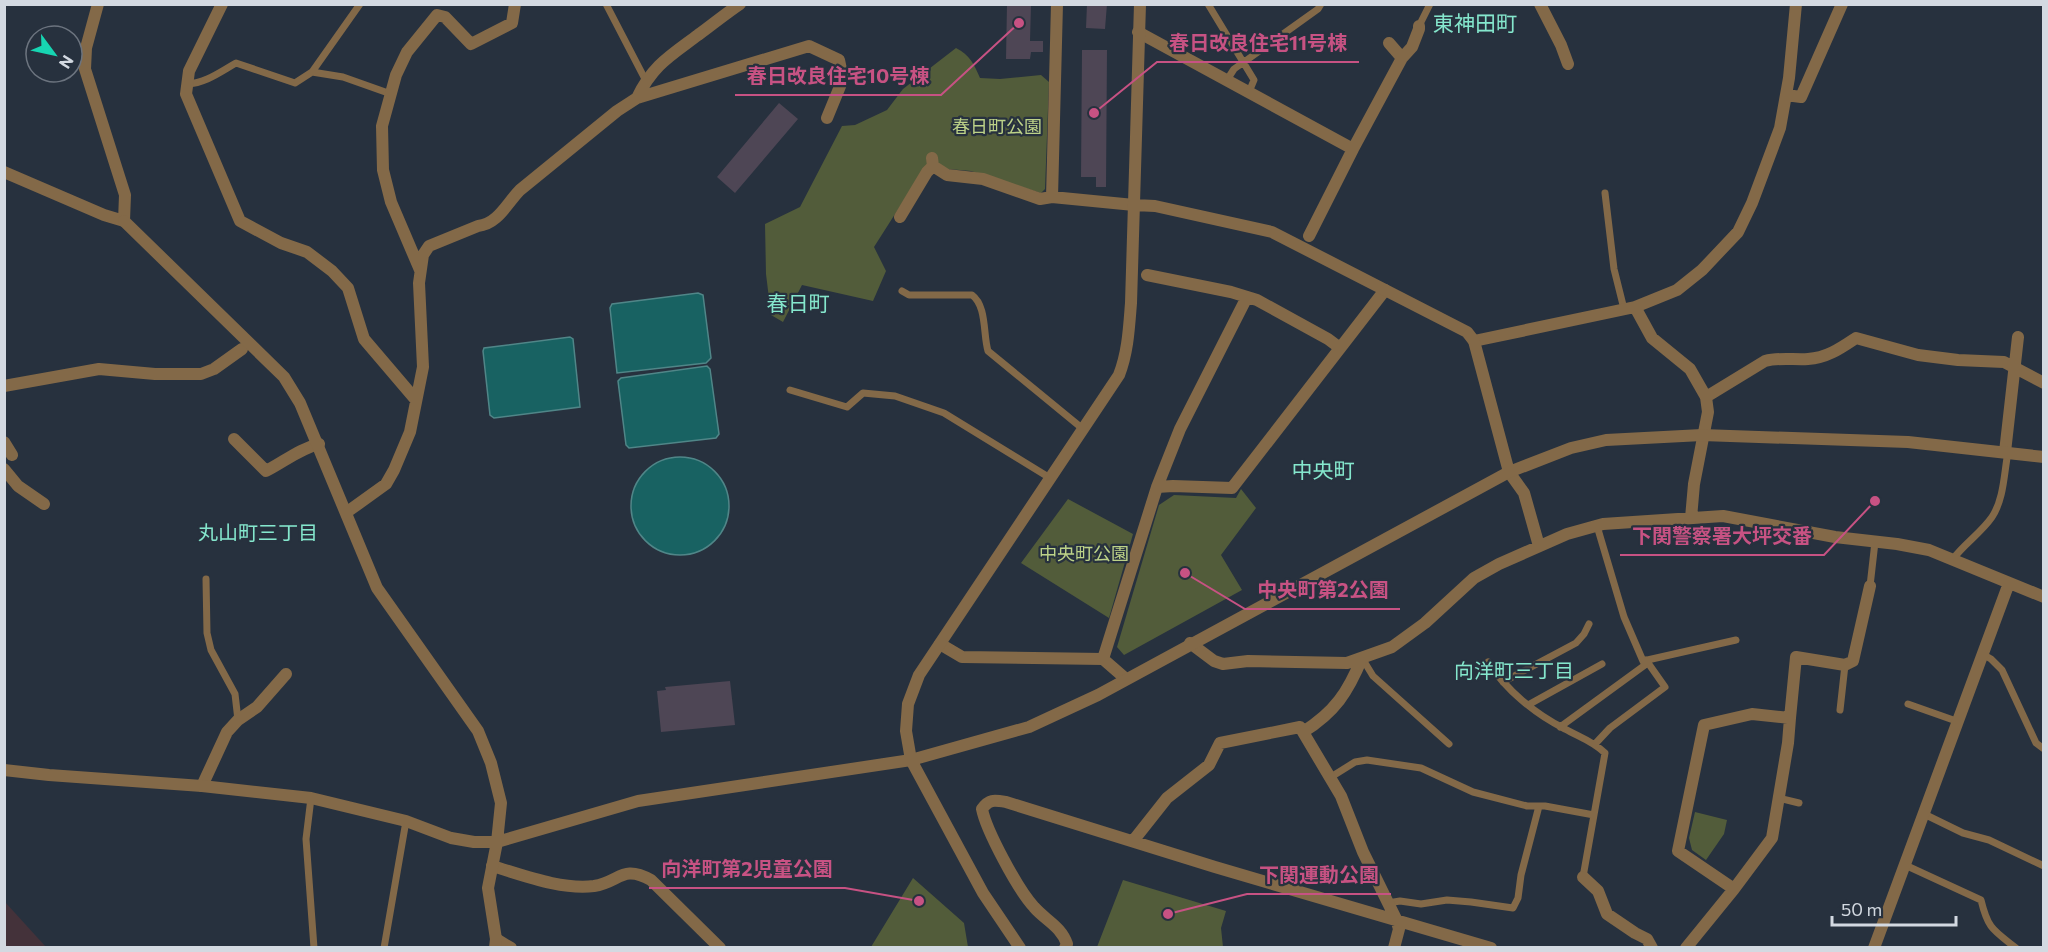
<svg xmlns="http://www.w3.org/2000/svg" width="2048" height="952" font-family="Commissioner,'Noto Sans JP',sans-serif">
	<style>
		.education { fill: #44323a }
		.green { fill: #525c3a }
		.water { fill: #186262; stroke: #508688; stroke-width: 1.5 }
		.building { fill: #4e4655 }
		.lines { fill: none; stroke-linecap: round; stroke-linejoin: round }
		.service { stroke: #836948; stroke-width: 7 }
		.minor { stroke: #836948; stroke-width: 12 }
		.tertiary { stroke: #836948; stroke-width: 12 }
		.labels { text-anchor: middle; stroke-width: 4.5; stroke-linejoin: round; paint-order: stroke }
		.park-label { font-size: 18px; fill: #bdd288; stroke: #27313e }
		.neighbourhood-label { font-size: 20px; fill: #85e7cd; stroke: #27313e }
		.quarter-label { font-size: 21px; fill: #85e7cd; stroke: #27313e }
		.leader { fill: none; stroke: #c75283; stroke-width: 2 }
		.callout-dot { fill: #c75283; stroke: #27313e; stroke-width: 2 }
		.callout-label { font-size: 20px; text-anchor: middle; font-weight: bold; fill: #c75283; stroke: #27313e; stroke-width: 4.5; stroke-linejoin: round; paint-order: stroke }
	</style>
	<rect width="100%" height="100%" fill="#27313e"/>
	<path class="education" d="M5,902L46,947H5Z"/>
	<path class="green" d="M956,48C970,55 974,64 980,78L1000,79L1041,75L1049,82L1045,189L1041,193L971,171L925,167L874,247L886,271L873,301L802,285L783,322L771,315L766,274L765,224L800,207L842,126L855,125L887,110L903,89Z
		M1241,489L1256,508L1221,555L1242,590L1124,655L1117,647L1159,505L1174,495L1236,498Z
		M1068,499L1133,534L1109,618L1021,563Z
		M1695,812L1727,820L1724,834L1706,860L1692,850L1689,838Z
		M913,878L964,923L968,947H871Z
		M1123,880L1226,911L1221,928L1223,947H1097Z"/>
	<path class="water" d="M698,293L703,295L711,358L706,363L617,373L610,308L612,304Z
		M570,337L573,339L580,407L494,418L490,415L483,351L484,348Z
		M707,366L710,369L719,434L716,438L629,448L626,445L618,381L621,378Z
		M631 506a49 49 0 1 1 98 0a49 49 0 1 1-98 0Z"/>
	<path class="building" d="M1007,4H1031L1030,41H1043V52H1031L1030,59H1006Z
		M1087,4H1107L1105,29L1086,28Z
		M1082,50H1107L1106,187H1096V177H1081Z
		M779,103L798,119L735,193L717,177Z
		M730,681L735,725L661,732L657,691L666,690L665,687Z"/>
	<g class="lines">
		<path class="service" d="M606,4L646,81
			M1208,4L1254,80L1249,92
			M1419,26L1430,4
			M312,72L343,77L391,94
			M1227,80L1234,69L1244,62L1318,9L1321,4
			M187,84C206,83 220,72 236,63L295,83L312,72L360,4
			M1605,193L1614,269L1624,309
			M902,291L909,295H972C987,306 983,335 988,351L1083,429
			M790,390L847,407L863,393L895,396L944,413L1050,478
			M1597,526L1624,617L1643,661L1736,640
			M1953,559C1964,544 1981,533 1992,517C2004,499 2004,473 2008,452
			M206,579L207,633L211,650L235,694L238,720
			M1870,586L1875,542
			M1984,655L1991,659L2002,670L2036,743L2044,749
			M1362,658L1373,676L1449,744
			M1488,662C1506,690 1535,714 1565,729C1579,737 1593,741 1605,753L1583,877
			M1503,682L1576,643L1584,634L1589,624
			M1908,704L1959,722
			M1528,705L1602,664
			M1840,710L1845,665
			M1560,727L1645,665L1643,661
			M1595,744L1610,728L1665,687L1646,660
			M1331,777L1355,762L1367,760L1421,768L1473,792L1527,806H1545L1594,815
			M311,798L306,839L314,948
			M1778,798L1799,803
			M1924,814L1963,833L1989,840L2044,866
			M1905,865L1981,900C1988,929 1993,930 2016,948
			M1388,903L1400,901L1421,904L1447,900L1471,902L1513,908L1518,898L1521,875L1539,806
			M384,948L406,821"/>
		<path class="minor" d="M222,4L189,71L186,94L240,221L281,243L307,252L332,271L348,288L364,339L416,400
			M1540,4L1561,45L1568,64
			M1138,32L1353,149
			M1402,58L1412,47L1419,29V26
			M1786,95L1801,97L1842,4
			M637,98C653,65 670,56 698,35C712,25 725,14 740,4
			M932,158L933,166L947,175L983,179L1040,199L1052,197L1134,205
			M4,172L104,215L124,221L125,195L85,69L86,48L98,4
			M1052,197L1057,4
			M900,217L927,172L933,166
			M1309,236L1353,149L1402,58L1389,43
			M420,270L391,202L383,170L382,126L396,75L407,52L437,15L445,17L471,44L512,23L515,4
			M1147,275L1231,292L1257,300L1328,339L1340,348
			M1635,307L1652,338L1690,369L1706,397L1708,412L1694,484L1691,518
			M1474,341L1635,307L1677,290L1702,270L1738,232L1752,203L1780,128L1789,78L1796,4
			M4,386L99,369L155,374H201L214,369L242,349
			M1706,397L1765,361C1780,357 1794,360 1808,359C1827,358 1841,348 1856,338L1918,355L1958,360L2004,362L2044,383
			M234,439L266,471C284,462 299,449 319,444
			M4,442L12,455
			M2005,452L2018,337
			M4,469L18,486L44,504
			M1509,472L1524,493L1539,546
			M1157,487L1173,486L1232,488L1385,290
			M347,512L386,484L394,470L410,432L423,367L419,283L423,255L429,246L478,226C498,224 507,203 520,190L617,111L637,98L809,46L839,60L843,79L827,118
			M1190,643L1214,661L1223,664L1248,661L1347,663L1392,647L1425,623L1474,578L1499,564L1567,534L1603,524L1723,516L1835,537L1897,544L1929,550L2044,597
			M940,644L962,657L1103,659L1126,679
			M1103,659L1157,487L1180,429L1247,297
			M1790,718L1796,657L1845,665L1853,661L1870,586
			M1303,732C1335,712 1348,692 1362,658
			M202,786L227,732L238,720L257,707L286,674
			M1133,841L1167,798L1209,765L1220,743L1300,727L1341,796L1363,852L1396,919L1399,929L1394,948
			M492,866C523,875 561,890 594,886C620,882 622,864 651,880L720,948
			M1583,877L1598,891L1607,914L1635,933L1647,939L1652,948
			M496,939L511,948
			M1065,948L1067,944C1061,926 1045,920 1034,907C1018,890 986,830 982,809C989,799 994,800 1006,802L1215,867L1491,948
			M1686,948L1734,889L1772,838L1788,743L1790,718L1752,714L1704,725L1678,851L1734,889
			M1874,948L2009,583"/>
		<path class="tertiary" d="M1134,205L1155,206L1272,232L1467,332L1474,341L1509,472
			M124,221L284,377L300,403L377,588L478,731L491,763L501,803L497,842L488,888L496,939L495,948
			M4,770L49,775L202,786L311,798L406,821L451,838L474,842H497L638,801L911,760L1029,727L1098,695L1509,472L1571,448L1606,440L1702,435L1908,442L2044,457
			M1020,948L983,893L911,760L906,731L908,704L919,675L1119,375C1128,352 1129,328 1131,303L1140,4"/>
	</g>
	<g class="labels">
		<g class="park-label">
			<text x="997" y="133">春日町公園</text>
			<text x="1084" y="560">中央町公園</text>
		</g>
		<g class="neighbourhood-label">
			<text x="258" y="540">丸山町三丁目</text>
			<text x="1514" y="678">向洋町三丁目</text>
		</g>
		<g class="quarter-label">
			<text x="1475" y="31">東神田町</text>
			<text x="798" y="311">春日町</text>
			<text x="1323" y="478">中央町</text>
		</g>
	</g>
	<path class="leader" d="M1094 113L1157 62H1359M1019 23L941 95H735M1875 501L1824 555H1620M1185 573L1245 609H1400M919 901L845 888H649M1168 914L1247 894H1391"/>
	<g class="callout-dot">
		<circle cx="1094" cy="113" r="6"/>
		<circle cx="1019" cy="23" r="6"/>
		<circle cx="1875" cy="501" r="6"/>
		<circle cx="1185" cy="573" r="6"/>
		<circle cx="919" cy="901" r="6"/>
		<circle cx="1168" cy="914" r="6"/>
	</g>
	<g class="callout-label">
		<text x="1258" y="50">春日改良住宅11号棟</text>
		<text x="838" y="83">春日改良住宅10号棟</text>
		<text x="1722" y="543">下関警察署大坪交番</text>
		<text x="1323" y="597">中央町第2公園</text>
		<text x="747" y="876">向洋町第2児童公園</text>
		<text x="1319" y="882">下関運動公園</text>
	</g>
	<rect width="2048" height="952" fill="none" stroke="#d3d9e1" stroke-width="12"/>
	<g transform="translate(54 54) rotate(123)"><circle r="28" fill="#27313e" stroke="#6c747f" stroke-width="1.5"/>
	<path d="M0-4.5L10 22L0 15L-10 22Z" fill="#17d5b2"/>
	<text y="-9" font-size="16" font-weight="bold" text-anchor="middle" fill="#d3d9e1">N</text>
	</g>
	<path d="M1832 916v9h124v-9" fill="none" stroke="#d3d9e1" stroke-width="3"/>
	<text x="1841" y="916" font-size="18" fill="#d3d9e1" stroke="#27313e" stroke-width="4.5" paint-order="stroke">50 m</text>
</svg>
